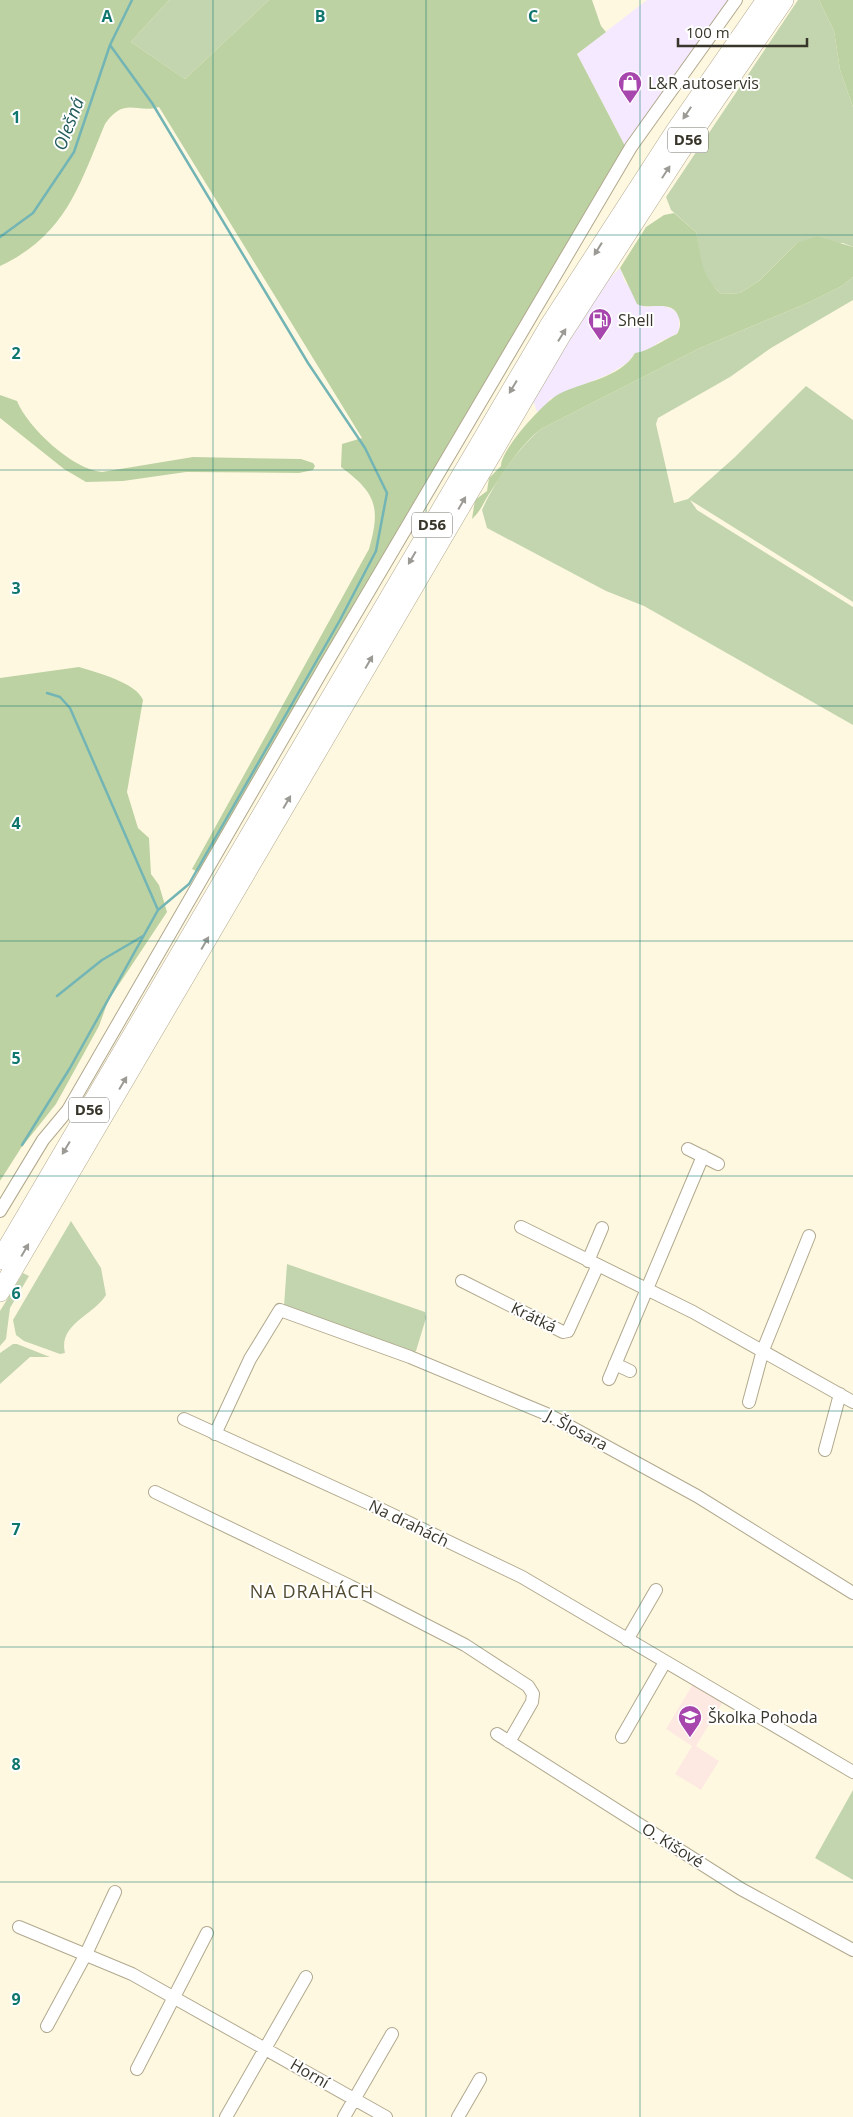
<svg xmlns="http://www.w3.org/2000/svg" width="853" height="2117" font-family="'Open Sans',sans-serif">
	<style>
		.commercial { fill: #f4e9fe }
		.education { fill: #fde9e2 }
		.green { fill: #c3d5ae }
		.forest { fill: #bdd2a3 }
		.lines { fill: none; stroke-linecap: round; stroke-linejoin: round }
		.stream { stroke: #73b5b5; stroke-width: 2.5 }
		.minor-casing { stroke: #b1a98e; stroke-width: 14 }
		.highway-casing { stroke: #b1a98e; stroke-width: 20 }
		.minor { stroke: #fff; stroke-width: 12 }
		.highway { stroke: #fff; stroke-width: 19 }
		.oneway { fill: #9c9a94 }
		.grid { fill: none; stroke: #0f766e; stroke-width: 1; stroke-opacity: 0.55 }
		.labels { text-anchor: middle; stroke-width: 4; stroke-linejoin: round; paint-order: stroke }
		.shield { fill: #fff; stroke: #74726a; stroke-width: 1 }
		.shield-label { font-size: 15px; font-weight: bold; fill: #38352a }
		.poi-label { font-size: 16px; fill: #38352a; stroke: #fff; text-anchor: start }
		.street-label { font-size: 16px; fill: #38352a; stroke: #fff }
		.water-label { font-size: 18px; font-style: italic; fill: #245d5d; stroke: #fff }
		.neighbourhood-label { font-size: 18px; letter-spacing: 1px; fill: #514a31; stroke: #fff }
		.grid-label { font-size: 16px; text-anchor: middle; font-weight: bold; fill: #0f766e; stroke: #fff; stroke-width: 4; stroke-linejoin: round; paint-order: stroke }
	</style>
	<rect width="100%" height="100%" fill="#fff8e1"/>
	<path class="commercial" d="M647,0H732L625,146L577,54Z
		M620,268L625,282L645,307L660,305L673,309L679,316V330L677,334L659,342L646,352L635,353L627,363L609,374L550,399L546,406L537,412L533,400L605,283Z"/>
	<path class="education" d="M693,1684L723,1702L696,1746L719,1761L701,1790L675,1774L692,1746L666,1729Z"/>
	<path class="green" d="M169,0H269L185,79L131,42Z
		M798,0H819L834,31L840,70L853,107V247L843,243H797L759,281L740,293L721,294L709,282L701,266L696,232L671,210L666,197Z
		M853,277V300L771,348L730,377L658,418L656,424L674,503L688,499L735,457L806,386L853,420V602L690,500L697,510L853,607V725L644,606L606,591L487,528L482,510C493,484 519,447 541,429L700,348L810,302L842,286Z
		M71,1221L101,1268L106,1295C93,1316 58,1324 65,1353L60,1354L24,1341L16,1335L13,1320Z
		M287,1264L425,1312L426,1318L416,1351L410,1354L284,1306Z
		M23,1273L29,1276L10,1308L6,1339L0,1346V1311Z
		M13,1344H17L50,1357H30L0,1384V1353Z
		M853,1790V1880L815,1858Z"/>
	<path class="forest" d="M0,0H169L131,42L185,79L269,0H592L601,26L606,32L577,54L625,146L447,446L409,516L200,873L192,869L369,549C381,507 376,493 341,467L342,444L362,438L159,107C136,114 125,96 105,124C79,186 66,235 0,266Z
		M819,0H853V107L840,70L834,31Z
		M674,213L696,232C702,260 700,274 721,294L740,293L759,281L797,243L817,236L853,247V277L842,286L810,302L700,348L541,429C520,445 504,472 489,494C483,503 481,511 472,519L475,500L487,491L489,478L501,466C501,449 545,401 559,394C582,382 621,378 635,353C648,352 664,339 677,334C680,329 681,324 679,318C673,298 650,311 637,304L620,268L646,227L664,215Z
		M0,395L17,401C28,428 72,469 102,472L193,457L301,459L313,463L315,466L313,470L299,473L186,472L123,481L86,482L64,469L0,418Z
		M79,667C96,672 137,683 143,700L127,792L138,828L149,838L151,874L159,885L167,912L108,1001L99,1026L56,1104L21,1148L0,1181V678Z"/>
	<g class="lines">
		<path class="stream" d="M0,237L33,213L74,152L110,45L132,0
			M47,693L60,697L70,708L158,910
			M57,996L102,960L143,936
			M22,1145L70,1068L158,910L189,884L340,620L376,551L387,493L365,448L308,363L152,103L110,45"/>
		<g class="minor-casing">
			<path id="minor" d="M688,1149L718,1164
				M0,1211L43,1140L68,1110L326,664L631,147L736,0
				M521,1227L693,1312L853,1402
				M588,1261L602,1228
				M462,1281L563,1332L568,1331L598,1265
				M615,1364L630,1371
				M609,1379L703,1156
				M749,1402L763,1350L809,1236
				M184,1419L368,1503L522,1577L853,1772
				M215,1434L250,1359L280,1310L410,1357L549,1415L697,1496L853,1593
				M825,1450L840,1394
				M155,1492L350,1586L465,1645L528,1686L533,1694L532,1702L509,1742
				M627,1640L656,1590
				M497,1734L741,1889L853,1950
				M622,1737L665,1662
				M19,1927L132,1974L386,2117
				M47,2026L86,1954L115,1892
				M137,2069L207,1933
				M226,2117L306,1977
				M344,2117L392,2034
				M458,2117L480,2079"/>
		</g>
		<g class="highway-casing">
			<path id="highway" d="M0,1260L549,326L674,133L766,0
				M0,1292L562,334L687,141L784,0"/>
		</g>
		<use href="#minor" class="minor"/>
		<use href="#highway" class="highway"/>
	</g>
	<defs><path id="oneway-solid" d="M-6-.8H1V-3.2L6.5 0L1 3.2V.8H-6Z" transform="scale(1.25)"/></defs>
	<g class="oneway">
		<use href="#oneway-solid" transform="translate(687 113) rotate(124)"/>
		<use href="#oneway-solid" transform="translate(666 172) rotate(-57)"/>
		<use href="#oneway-solid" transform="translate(598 249) rotate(122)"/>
		<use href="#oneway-solid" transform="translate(562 335) rotate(-58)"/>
		<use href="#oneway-solid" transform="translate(513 387) rotate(121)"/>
		<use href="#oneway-solid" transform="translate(462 503) rotate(-60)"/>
		<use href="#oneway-solid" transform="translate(412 558) rotate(120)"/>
		<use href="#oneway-solid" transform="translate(369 662) rotate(-60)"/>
		<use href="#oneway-solid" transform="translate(287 802) rotate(-60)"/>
		<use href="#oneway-solid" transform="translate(205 943) rotate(-60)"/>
		<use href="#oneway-solid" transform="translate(123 1083) rotate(-59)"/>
		<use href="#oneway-solid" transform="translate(66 1148) rotate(121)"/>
		<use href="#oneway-solid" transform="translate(25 1250) rotate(-60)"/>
	</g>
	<path class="grid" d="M213,0V2117M426,0V2117M640,0V2117M0,235H853M0,470H853M0,706H853M0,941H853M0,1176H853M0,1411H853M0,1647H853M0,1882H853"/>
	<defs>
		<g id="shop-pin" transform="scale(1.25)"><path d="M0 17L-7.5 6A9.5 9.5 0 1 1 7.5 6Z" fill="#a746ad" stroke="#fff"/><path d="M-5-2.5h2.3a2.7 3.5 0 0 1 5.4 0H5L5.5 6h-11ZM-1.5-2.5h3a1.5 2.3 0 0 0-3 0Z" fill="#fff"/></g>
		<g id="fuel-pin" transform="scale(1.25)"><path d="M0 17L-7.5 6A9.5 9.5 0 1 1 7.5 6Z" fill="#a746ad" stroke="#fff"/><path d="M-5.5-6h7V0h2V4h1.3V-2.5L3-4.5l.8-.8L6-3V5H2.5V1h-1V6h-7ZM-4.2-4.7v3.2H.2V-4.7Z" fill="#fff"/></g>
		<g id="school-pin" transform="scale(1.25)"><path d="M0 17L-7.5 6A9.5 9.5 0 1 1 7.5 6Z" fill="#a746ad" stroke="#fff"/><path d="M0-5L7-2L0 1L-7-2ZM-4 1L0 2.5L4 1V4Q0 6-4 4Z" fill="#fff"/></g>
	</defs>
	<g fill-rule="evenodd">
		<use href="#shop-pin" x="630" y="83"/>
		<use href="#fuel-pin" x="600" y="320"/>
		<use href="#school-pin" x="690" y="1717"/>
	</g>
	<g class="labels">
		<g class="shield">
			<rect x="668" y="127.5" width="40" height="25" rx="4"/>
			<rect x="412" y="512.5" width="40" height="25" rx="4"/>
			<rect x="69" y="1097.5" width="40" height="25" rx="4"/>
		</g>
		<g class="shield-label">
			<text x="688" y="145">D56</text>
			<text x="432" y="530">D56</text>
			<text x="89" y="1115">D56</text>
		</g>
		<g class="poi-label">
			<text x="648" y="89">L&amp;R autoservis</text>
			<text x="618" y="326">Shell</text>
			<text x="708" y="1723">Školka Pohoda</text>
		</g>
		<g class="street-label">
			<text transform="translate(534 1317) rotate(26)" y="6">Krátká</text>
			<text transform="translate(577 1430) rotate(28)" y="6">J. Šlosara</text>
			<text transform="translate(409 1523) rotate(26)" y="6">Na drahách</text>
			<text transform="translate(673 1845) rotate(32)" y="6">O. Kišové</text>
			<text transform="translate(310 2073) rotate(30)" y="6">Horní</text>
		</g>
		<g class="water-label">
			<text transform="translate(69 124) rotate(-69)" y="6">Olešná</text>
		</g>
		<g class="neighbourhood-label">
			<text x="312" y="1598">NA DRAHÁCH</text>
		</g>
	</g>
	<g class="grid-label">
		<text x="107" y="22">A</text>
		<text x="320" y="22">B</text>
		<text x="533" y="22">C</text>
		<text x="16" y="123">1</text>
		<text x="16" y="359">2</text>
		<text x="16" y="594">3</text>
		<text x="16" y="829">4</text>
		<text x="16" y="1064">5</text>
		<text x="16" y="1299">6</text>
		<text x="16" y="1535">7</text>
		<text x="16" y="1770">8</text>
		<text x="16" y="2005">9</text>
	</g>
	<path d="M678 38v8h129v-8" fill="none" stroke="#38352a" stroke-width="2.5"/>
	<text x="686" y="38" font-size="15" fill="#38352a" stroke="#ffffff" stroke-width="4" paint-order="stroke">100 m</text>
</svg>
